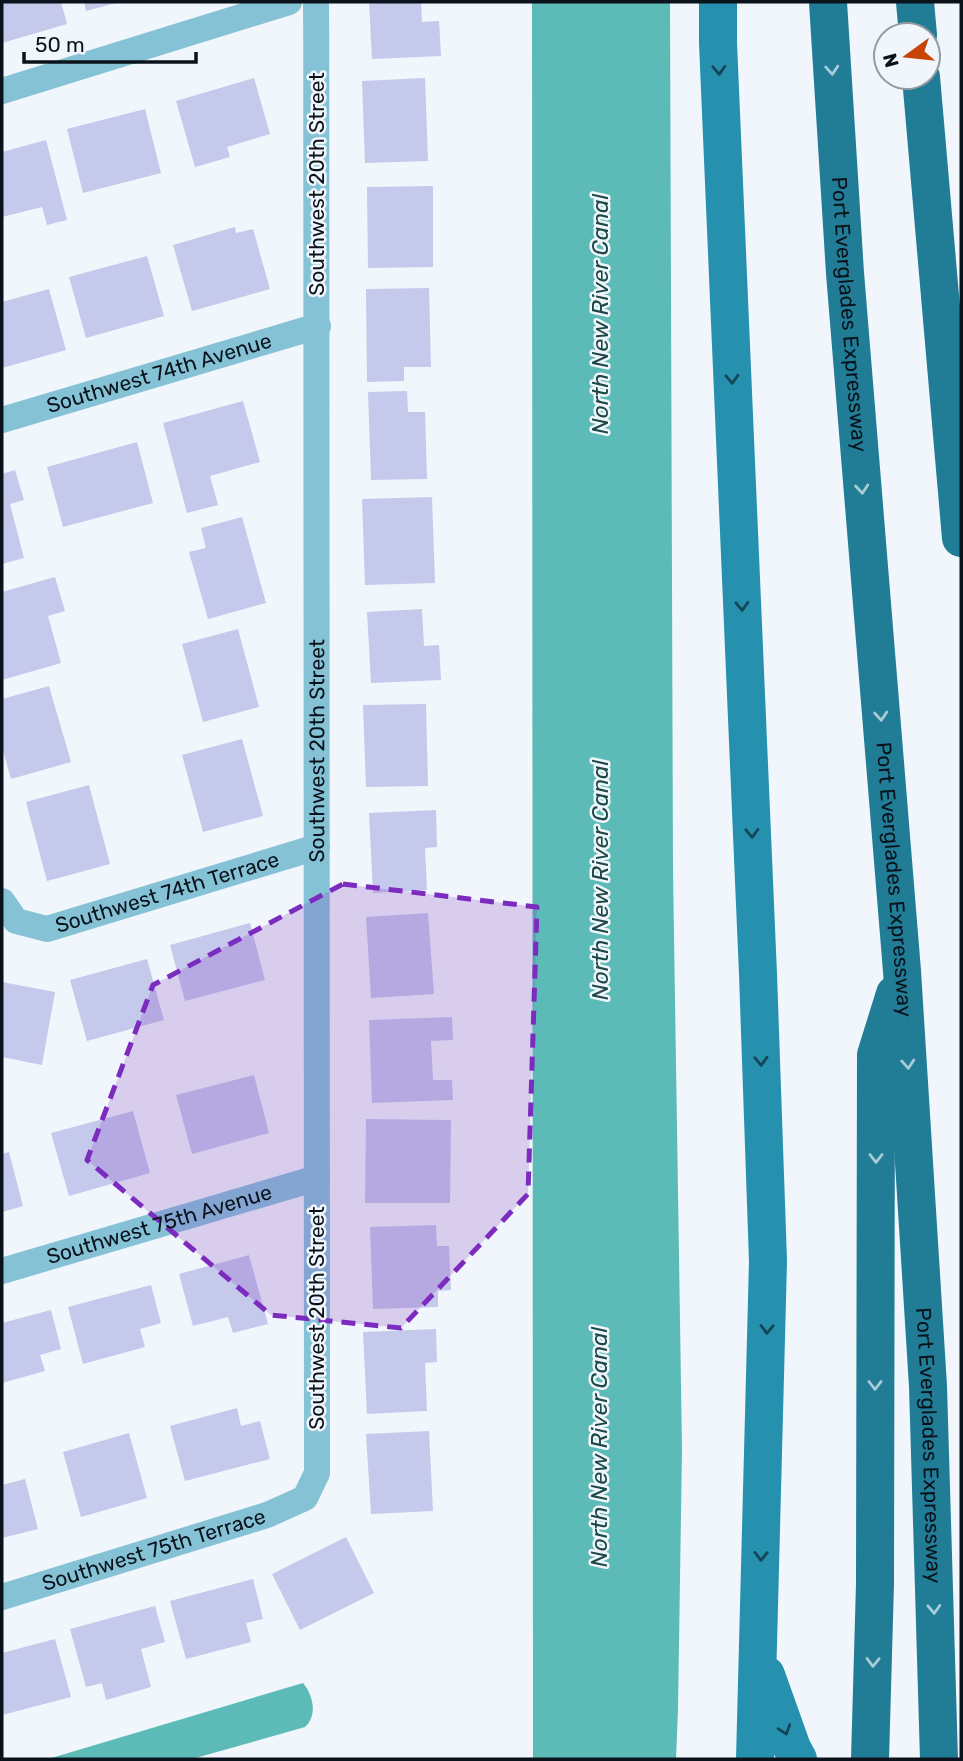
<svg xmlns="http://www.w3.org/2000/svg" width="963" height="1761" font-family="Rubik,sans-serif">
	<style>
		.water { fill: #5cbbb7 }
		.building { fill: #c5c9eb }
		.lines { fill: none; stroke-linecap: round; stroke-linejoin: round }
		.minor { stroke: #86c2d6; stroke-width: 26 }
		.primary { stroke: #2591ae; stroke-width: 38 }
		.motorway { stroke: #217c96; stroke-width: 38 }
		.oneway { stroke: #154556 }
		.oneway2 { stroke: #a8cbd8 }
		.marked { fill: #7b2cbf; fill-opacity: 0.2; stroke: #7b2cbf; stroke-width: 5; stroke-dasharray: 14 9; stroke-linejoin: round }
		.labels { text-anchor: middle; stroke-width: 5; stroke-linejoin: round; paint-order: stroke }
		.street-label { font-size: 21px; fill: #0a131c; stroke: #f0f6fb }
		.water-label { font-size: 23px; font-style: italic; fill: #1c4846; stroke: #f0f6fb }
	</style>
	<rect width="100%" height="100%" fill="#f0f6fb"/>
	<path class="water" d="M532,2H670L673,871L682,1449L678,1709L676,1759H533Z
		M303,1683C313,1695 318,1715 305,1727L192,1759H48Z"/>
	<path class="building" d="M2,2H61L67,24L2,43Z
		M84,2H116V3L86,11Z
		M369,2H421L422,22L439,21L441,56L372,59Z
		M254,78L270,134L227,147L230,157L195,167L176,101Z
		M425,78L428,161L365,163L362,81Z
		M145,109L161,173L83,193L67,129Z
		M46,140L67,220L47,225L42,207L2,217V152Z
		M433,186V267L368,268L367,187Z
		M235,227L236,233L253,229L270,289L192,311L173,245Z
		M147,256L164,316L86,338L69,277Z
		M429,288L431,367H404V381L367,382L366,289Z
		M49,289L66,350L2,368V302Z
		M407,391L408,412H425L427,479L371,480L368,392Z
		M243,401L260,462L210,476L218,505L187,513L163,423Z
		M137,442L153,503L63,527L47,467Z
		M15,470L24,500L10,504L24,558L2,564V474Z
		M432,497L435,583L365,585L362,499Z
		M242,517L266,603L208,619L189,552L206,548L201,528Z
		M55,577L65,611L48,616L61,663L2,680V592Z
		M422,609L424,646L439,645L441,680L371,683L367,612Z
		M238,629L259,707L203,722L182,644Z
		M49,686L71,762L11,779L2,747V699Z
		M426,704L428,786L366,787L363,705Z
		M242,739L263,816L203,832L182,755Z
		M89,785L110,864L47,881L26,802Z
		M436,810L437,847L425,848L427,890L373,893L369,813Z
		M428,913L434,994L371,998L366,917Z
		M250,923L265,980L185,1001L170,945Z
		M147,959L164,1020L87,1041L70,980Z
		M2,982L55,992L42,1065L2,1057Z
		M452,1017L453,1040L431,1041L433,1080H452L453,1100L372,1103L369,1020Z
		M254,1075L269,1133L192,1154L176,1095Z
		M133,1111L150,1173L69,1196L51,1133Z
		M366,1119L451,1120L450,1203H365Z
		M9,1152L23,1206L2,1212V1154Z
		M436,1225L437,1246H449L451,1290L438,1291V1307L373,1309L370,1227Z
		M249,1255L268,1324L233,1333L228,1317L193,1326L179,1274Z
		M151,1285L161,1323L140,1329L145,1347L83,1364L68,1307Z
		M51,1310L61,1349L40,1355L45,1371L2,1383V1323Z
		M436,1329L437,1362L425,1363L427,1411L367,1414L363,1332Z
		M237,1408L241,1426L260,1421L270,1459L185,1481L170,1426Z
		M429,1431L433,1511L371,1514L366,1434Z
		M129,1433L147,1498L81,1517L63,1452Z
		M25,1479L38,1529L2,1538V1485Z
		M346,1537L374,1593L300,1630L272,1574Z
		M253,1579L263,1619L246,1623L251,1642L186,1659L170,1601Z
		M155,1606L165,1642L141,1649L151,1687L106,1700L102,1683L86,1687L70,1629Z
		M55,1639L71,1697L2,1715V1653Z"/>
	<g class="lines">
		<g class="minor">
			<path d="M2,91L289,2"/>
			<path id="s1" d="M2,420L318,326"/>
			<path id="s2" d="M2,901L16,921L47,929L317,847"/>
			<path id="s3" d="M2,1271L317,1178"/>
			<path id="s4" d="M2,1597L267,1515L305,1498L317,1473C316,982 319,492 316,2"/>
		</g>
		<path class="primary" d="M718,2V43L758,974L768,1261L755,1759
			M766,1675L792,1748L798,1759"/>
		<g class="motorway">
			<path id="s5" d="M828,2L845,273L902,971L928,1386L939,1759"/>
			<path d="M915,2L918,35"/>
			<path d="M921,77L961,538"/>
			<path d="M870,1759L875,1584L876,1055L895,994"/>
		</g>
	</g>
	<defs><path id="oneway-chevron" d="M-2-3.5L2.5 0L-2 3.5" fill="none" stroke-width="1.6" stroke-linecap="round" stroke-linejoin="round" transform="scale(1.75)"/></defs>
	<g class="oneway">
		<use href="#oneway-chevron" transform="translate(719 70) rotate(88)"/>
		<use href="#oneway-chevron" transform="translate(732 379) rotate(88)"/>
		<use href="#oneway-chevron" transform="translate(742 606) rotate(88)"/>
		<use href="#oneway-chevron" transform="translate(752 833) rotate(88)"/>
		<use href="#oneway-chevron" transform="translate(761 1061) rotate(88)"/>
		<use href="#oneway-chevron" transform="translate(767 1329) rotate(91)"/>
		<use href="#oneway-chevron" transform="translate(761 1556) rotate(91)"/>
		<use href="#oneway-chevron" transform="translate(785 1730) rotate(71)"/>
	</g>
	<g class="oneway2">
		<use href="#oneway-chevron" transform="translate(832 70) rotate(86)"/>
		<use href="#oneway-chevron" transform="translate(862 489) rotate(85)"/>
		<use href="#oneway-chevron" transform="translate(881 716) rotate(85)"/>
		<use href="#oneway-chevron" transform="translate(908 1064) rotate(86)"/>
		<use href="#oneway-chevron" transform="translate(876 1158) rotate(90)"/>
		<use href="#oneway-chevron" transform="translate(875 1385) rotate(90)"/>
		<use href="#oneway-chevron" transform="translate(934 1609) rotate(88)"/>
		<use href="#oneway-chevron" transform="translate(873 1662) rotate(91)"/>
	</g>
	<path class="marked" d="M343,884L537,907L528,1194L401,1328L271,1315L87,1160L153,985Z"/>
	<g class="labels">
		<g class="street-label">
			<text transform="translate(317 184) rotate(-90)" y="7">Southwest 20th Street</text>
			<text dy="7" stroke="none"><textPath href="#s5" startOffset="313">Port Everglades Expressway</textPath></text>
			<text dy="7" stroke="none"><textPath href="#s1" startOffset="164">Southwest 74th Avenue</textPath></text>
			<text dy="7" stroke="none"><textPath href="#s4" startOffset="1069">Southwest 20th Street</textPath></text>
			<text dy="7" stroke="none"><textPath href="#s5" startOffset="880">Port Everglades Expressway</textPath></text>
			<text dy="7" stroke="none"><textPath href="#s2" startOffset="182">Southwest 74th Terrace</textPath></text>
			<text dy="7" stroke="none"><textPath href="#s3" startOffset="164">Southwest 75th Avenue</textPath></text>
			<text transform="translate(317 1318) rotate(-90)" y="7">Southwest 20th Street</text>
			<text dy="7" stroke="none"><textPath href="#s5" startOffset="1447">Port Everglades Expressway</textPath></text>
			<text dy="7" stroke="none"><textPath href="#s4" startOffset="159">Southwest 75th Terrace</textPath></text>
		</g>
		<g class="water-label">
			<text transform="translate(600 314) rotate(-90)" y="8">North New River Canal</text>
			<text transform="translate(600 880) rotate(-90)" y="8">North New River Canal</text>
			<text transform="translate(599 1447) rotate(-90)" y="8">North New River Canal</text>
		</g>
	</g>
	<rect width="963" height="1761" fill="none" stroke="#0a131c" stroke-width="7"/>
	<g transform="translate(907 56) rotate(255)"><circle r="33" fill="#f0f6fb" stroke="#949ba2" stroke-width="2"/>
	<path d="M0-5L12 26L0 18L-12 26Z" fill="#c94306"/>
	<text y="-10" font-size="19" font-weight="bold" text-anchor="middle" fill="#0a131c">N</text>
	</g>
	<path d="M24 52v10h172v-10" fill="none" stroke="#0a131c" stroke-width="3.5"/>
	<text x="35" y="52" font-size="21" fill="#0a131c" stroke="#f0f6fb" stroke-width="5" paint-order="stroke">50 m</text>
</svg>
